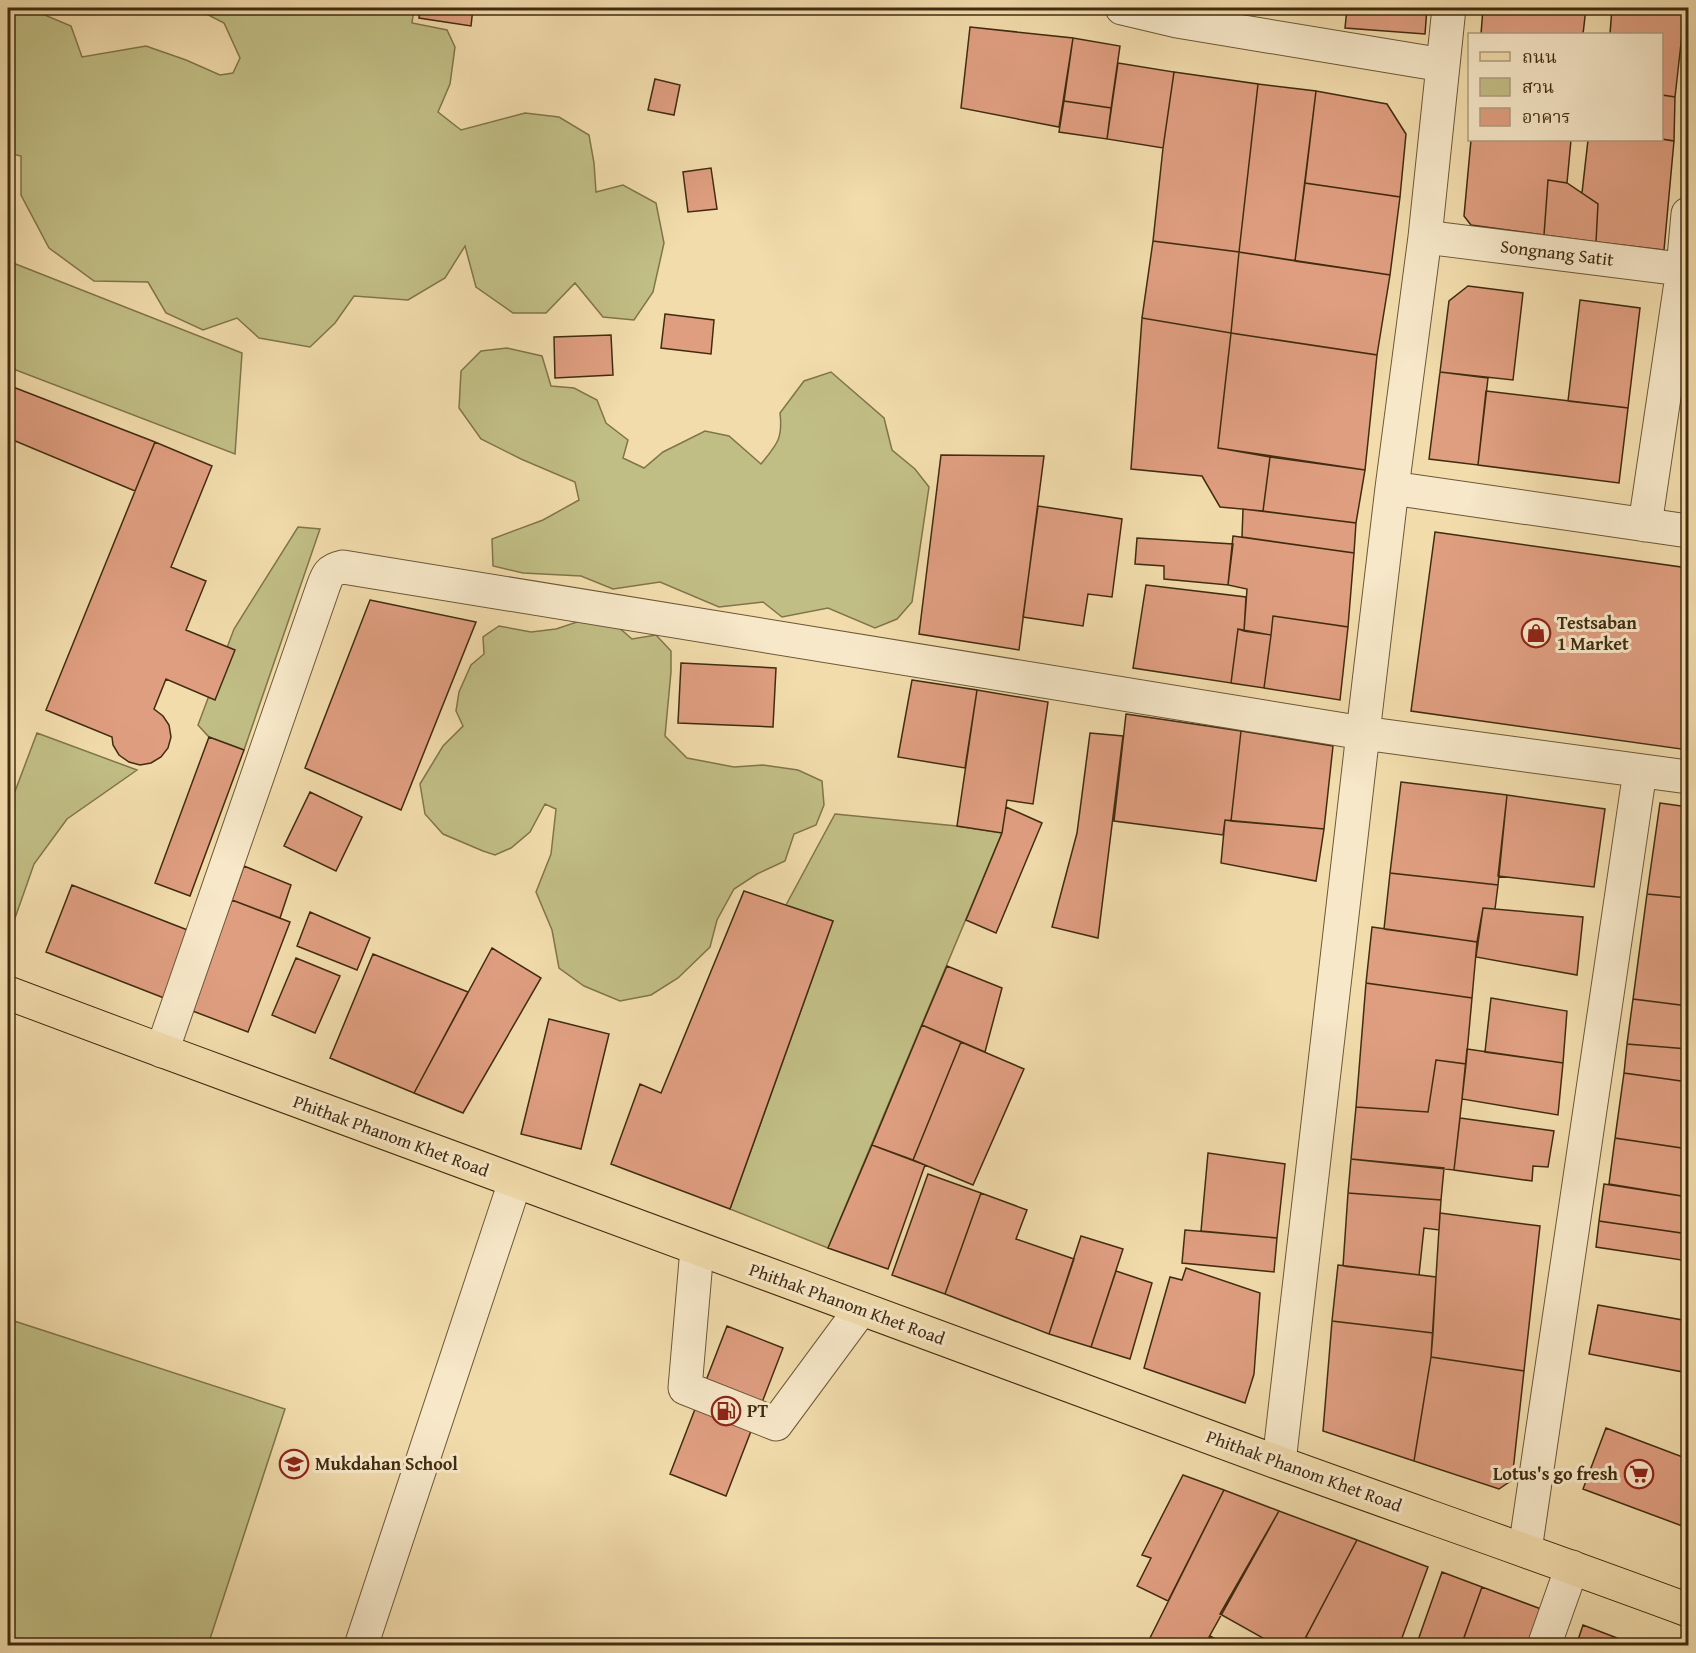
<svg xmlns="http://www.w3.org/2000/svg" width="1696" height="1653" font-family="'Gentium Book Plus','Noto Serif Thai',serif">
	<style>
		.green { fill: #c1be85; stroke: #80754a; stroke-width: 1.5 }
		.building { fill: #df9e80; stroke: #402c10; stroke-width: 1.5 }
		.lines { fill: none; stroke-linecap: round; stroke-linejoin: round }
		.minor-casing { stroke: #6c5837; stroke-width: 35 }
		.major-casing { stroke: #402c10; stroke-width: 35 }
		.minor { stroke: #f7e8c9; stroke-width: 33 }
		.major { stroke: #f2dcac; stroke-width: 33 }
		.labels { text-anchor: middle; stroke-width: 6; stroke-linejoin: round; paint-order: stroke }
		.street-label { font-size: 18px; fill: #402c10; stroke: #f7e8c9 }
		.poi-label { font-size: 18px; font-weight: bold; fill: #402c10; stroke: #f7e8c9; text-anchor: start }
	</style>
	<rect width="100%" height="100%" fill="#f2dcac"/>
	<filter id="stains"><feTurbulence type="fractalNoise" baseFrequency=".00333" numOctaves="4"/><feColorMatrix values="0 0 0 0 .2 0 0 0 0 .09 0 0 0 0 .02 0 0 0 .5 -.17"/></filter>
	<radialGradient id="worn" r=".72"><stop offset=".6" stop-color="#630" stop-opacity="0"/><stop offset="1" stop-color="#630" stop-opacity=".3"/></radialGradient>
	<path class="green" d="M195,8H414L412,23L447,30L455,47L450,84L438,112L461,130L525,113L559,117L589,135L594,163L596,192L623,185L656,203L664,243L653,292L634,320L603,317L575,283L546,313H513L476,287L465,246L445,278L408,300L354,296L335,323L310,347L259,338L237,318L203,330L166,313L148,282L94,281L49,248L21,195V156L8,153V11L33,10L71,26L82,57L146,46L186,60L220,75L233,73L240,58L224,23Z
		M8,261L242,353L235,454L8,367Z
		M507,348L542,356L551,386L574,388L597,400L606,423L628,440L623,458L644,468L663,452L705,431L729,436L761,464C777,444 783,439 780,413L804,381L831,372L884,418L892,450L915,469L929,487L912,602L897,619L875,628L828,608L782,617L763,602L719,607L660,582L613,589L581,576L523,573L493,566L492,539L543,520L579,500L575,482L521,459L481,439L459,408L461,371L481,351Z
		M298,527L320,529L244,750L209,737L198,725L234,629Z
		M586,619L617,626L632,639L656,635L671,651V672L665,736L687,758L734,767L763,765L798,770L822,781L824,805L816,825L794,834L785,861L757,874L734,889L717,920L710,947L678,978L651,995L620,1001L584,986L559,968L552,930L536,892L551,854L556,809L545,804L530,832L511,848L495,855L483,851L443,834L425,814L420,784L443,746L463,726L456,711L459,692L471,665L484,654L483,637L499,626L531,632L556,629Z
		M37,733L137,770L67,819L34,864L8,938V810Z
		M835,814L957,826L1002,833L828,1248L730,1209L833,921L786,905Z
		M8,1319L285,1409L208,1645H8Z"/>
	<path class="building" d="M420,8H473L471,26L419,18Z
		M1347,8H1427L1425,34L1345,28Z
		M1483,8H1586L1583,34H1481Z
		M1612,8H1685L1675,97L1662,95V34H1610Z
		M970,27L1073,38L1059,127L961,108Z
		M1073,38L1120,46L1111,108L1064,101Z
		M1118,63L1174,72L1163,148L1107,139Z
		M1174,72L1258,84L1239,252L1153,241L1163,148Z
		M655,79L680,85L674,115L648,110Z
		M1258,84L1316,91L1295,261L1239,252Z
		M1316,91L1387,104L1406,134L1400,197L1305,183Z
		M1662,95L1675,97L1674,141L1662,139Z
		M1064,101L1111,108L1107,139L1059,132Z
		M1662,139L1674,141L1664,250L1596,242L1598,204L1582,193L1588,140Z
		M1471,140H1571L1567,183L1548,180L1544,235L1471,225L1464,216Z
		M711,168L717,209L688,212L683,172Z
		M1548,180L1567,183L1598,204L1596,242L1544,235Z
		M1305,183L1400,197L1390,275L1295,261Z
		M1153,241L1239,252L1231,333L1142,318Z
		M1239,252L1390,275L1377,355L1231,333Z
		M1468,286L1523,293L1513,380L1440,372L1449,301Z
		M1580,300L1640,308L1628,408L1568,401Z
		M665,314L714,320L711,354L661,348Z
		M1142,318L1231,333L1218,448L1270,457L1263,511L1220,507L1202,476L1131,469Z
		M1231,333L1377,355L1365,470L1218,448Z
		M611,335L613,375L555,378L554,337Z
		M1440,372L1488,378L1478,465L1429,459Z
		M13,387L155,442L135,491L8,438V399Z
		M1486,391L1628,408L1619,483L1478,465Z
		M155,442L212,466L171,567L206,581L186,630L235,650L215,700L166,679L154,709L163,716L169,725L171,737L168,748L161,757L151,763L140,765L129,762L119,755L113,745L112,737L46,710Z
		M941,455L1044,456L1019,650L919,634Z
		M1270,457L1365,470L1356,523L1263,511Z
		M1038,506L1122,519L1112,597L1088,594L1083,626L1023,617Z
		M1243,509L1356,523L1354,553L1242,537Z
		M1435,532L1688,568V750L1411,711Z
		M1233,536L1354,553L1348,627L1273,616L1271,635L1244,631L1247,589L1228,585Z
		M1137,538L1233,544L1228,585L1164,579V566L1135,564Z
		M1146,585L1246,597L1244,631L1238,629L1231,683L1133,668Z
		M370,600L476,622L401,810L305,768Z
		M1273,616L1348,627L1340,700L1264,688L1271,635Z
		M1238,629L1271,635L1264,688L1231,683Z
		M681,663L776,668L773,727L678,723Z
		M912,680L977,690L965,768L898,757Z
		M977,690L1048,702L1033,804L1007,800L1002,833L957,826Z
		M1126,714L1241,731L1231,821L1225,820L1223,835L1114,821Z
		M1241,731L1333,746L1324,829L1231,821Z
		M1090,733L1123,736L1098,938L1052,927L1077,833Z
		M209,737L244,750L190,896L155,883Z
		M1401,782L1507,795L1498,885L1390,873Z
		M310,792L362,817L336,871L284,846Z
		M1507,795L1605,809L1594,887L1498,876Z
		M1660,803L1688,807V898L1647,894Z
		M1006,807L1042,823L996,933L966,920L1002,833Z
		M1225,820L1324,829L1316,881L1221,863Z
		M244,866L291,885L280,918L232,900Z
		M1390,873L1498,885L1495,909L1483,908L1477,942L1384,929Z
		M72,885L190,931L164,998L46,952Z
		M744,891L833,921L730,1209L611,1164L640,1084L661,1093Z
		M1647,894L1688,898V1006L1633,999Z
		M232,900L290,922L248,1032L190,1010Z
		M1483,908L1583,917L1577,975L1476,957Z
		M310,912L370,938L357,970L297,946Z
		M1372,927L1477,942L1472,998L1366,983Z
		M492,948L541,978L463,1113L414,1093Z
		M373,954L468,992L414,1093L330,1058Z
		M296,958L340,976L315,1033L272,1015Z
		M947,966L1002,988L985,1052L922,1025Z
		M1366,983L1472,998L1466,1064L1436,1060L1428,1112L1356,1107Z
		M1491,998L1567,1011L1563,1063L1485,1052Z
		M1633,999L1688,1006V1049L1627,1044Z
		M549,1019L609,1034L581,1149L521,1134Z
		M922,1025L961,1042L913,1160L872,1145Z
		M961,1042L1024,1069L973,1185L913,1160Z
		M1627,1044L1688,1049V1082L1624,1073Z
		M1467,1049L1563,1063L1558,1115L1462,1099Z
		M1436,1060L1466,1064L1454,1170L1351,1159L1356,1107L1428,1112Z
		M1624,1073L1688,1082V1149L1615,1138Z
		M1460,1118L1554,1131L1548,1167L1533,1166L1532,1181L1454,1170Z
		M1615,1138L1688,1149V1197L1609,1184Z
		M872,1145L925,1165L888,1269L828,1248Z
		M1208,1153L1285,1164L1277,1238L1201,1231Z
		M1351,1159L1444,1168L1441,1200L1348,1193Z
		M928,1174L981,1193L945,1294L892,1275Z
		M1604,1184L1688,1197V1234L1599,1221Z
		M981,1193L1027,1210L1016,1239L1074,1259L1049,1334L945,1294Z
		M1348,1193L1441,1200L1439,1230L1424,1228L1419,1275L1343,1266Z
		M1440,1213L1540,1226L1524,1371L1431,1357Z
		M1599,1221L1688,1234V1261L1596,1247Z
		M1185,1230L1277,1238L1274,1272L1182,1263Z
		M1081,1236L1123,1249L1091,1347L1049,1334Z
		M1338,1265L1436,1277L1433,1333L1332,1321Z
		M1186,1268L1260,1293L1254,1374L1245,1403L1144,1368L1170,1277L1182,1280Z
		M1116,1271L1152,1283L1130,1359L1091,1347Z
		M1598,1305L1688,1321V1340L1683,1372L1589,1354Z
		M1332,1321L1433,1333L1431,1357L1414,1461L1323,1431Z
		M727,1326L783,1348L726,1496L670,1474Z
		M1688,1340V1372H1683Z
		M1431,1357L1524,1371L1512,1480L1499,1489L1414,1461Z
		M1606,1428L1688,1459V1517L1685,1527L1583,1489Z
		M1183,1475L1224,1490L1168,1601L1137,1586L1151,1558L1142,1555Z
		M1224,1490L1279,1511L1204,1646H1146Z
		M1279,1511L1357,1540L1301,1646H1277L1220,1614Z
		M1357,1540L1428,1567L1399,1646H1324L1306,1637Z
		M1442,1572L1482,1587L1461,1646H1416Z
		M1482,1587L1541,1609L1528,1646H1461Z
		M1583,1625L1638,1646H1576Z
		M1210,1636L1228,1646H1204Z"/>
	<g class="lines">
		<g class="minor-casing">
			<path id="minor" d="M1122,8L1177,21L1443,65
				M1425,237L1688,270
				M1392,488L1688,531
				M1645,525L1683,269L1688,214
				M162,1051L322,590C327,576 328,570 343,567L1363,733L1688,777
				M697,1249L685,1388L776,1424L861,1309
				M1279,1462L1363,733L1392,488L1425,237L1449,8
				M1525,1550L1640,771
				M361,1646L515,1182
				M1544,1646L1572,1567"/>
		</g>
		<g class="major-casing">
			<path id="major" d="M8,993C429,1151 851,1306 1274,1461C1412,1511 1551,1559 1688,1610"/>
		</g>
		<use href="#minor" class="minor"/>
		<use href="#major" class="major"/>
	</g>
	<defs>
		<g id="shop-ring" transform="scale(1.5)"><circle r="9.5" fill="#f7e8c9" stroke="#8f2418" stroke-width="1.5"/><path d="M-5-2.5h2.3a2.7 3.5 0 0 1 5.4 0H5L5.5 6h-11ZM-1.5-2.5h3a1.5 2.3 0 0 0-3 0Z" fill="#8f2418"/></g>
		<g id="fuel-ring" transform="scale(1.5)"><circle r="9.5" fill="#f7e8c9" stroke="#8f2418" stroke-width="1.5"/><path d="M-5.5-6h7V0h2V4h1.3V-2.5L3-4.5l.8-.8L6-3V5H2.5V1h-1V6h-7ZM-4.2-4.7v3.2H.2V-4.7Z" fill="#8f2418"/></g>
		<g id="school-ring" transform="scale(1.5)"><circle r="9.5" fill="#f7e8c9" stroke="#8f2418" stroke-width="1.5"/><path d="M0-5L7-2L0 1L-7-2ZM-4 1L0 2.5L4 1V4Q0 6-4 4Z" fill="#8f2418"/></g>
		<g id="supermarket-ring" transform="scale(1.5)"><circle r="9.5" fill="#f7e8c9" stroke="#8f2418" stroke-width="1.5"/><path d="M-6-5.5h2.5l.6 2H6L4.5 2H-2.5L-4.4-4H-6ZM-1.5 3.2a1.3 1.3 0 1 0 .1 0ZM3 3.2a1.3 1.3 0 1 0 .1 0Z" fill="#8f2418"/></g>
	</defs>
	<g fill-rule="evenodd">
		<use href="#shop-ring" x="1536" y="633"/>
		<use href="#fuel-ring" x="726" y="1411"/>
		<use href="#school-ring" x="294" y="1464"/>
		<use href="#supermarket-ring" x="1639" y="1474"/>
	</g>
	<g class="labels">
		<g class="street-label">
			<text transform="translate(1557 253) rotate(7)" y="6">Songnang Satit</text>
			<text transform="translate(391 1136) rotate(20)" y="6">Phithak Phanom Khet Road</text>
			<text transform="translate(847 1304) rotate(20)" y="6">Phithak Phanom Khet Road</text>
			<text transform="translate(1304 1471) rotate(20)" y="6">Phithak Phanom Khet Road</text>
		</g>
		<g class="poi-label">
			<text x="1557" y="629">Testsaban<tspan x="1557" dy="21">1 Market</tspan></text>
			<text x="747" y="1417">PT</text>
			<text x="315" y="1470">Mukdahan School</text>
			<text x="1618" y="1480" text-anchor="end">Lotus's go fresh</text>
		</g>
	</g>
	<rect width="1696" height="1653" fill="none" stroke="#f2dcac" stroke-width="30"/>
	<rect x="9" y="9" width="1678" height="1635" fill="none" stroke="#402c10" stroke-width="3"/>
	<rect x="15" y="15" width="1666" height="1623" fill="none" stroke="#402c10" stroke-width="1.5"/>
	<rect x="1468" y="33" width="195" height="108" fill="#f7e8c9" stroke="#ae9d7f" stroke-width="1.5"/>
	<rect x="1480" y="52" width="30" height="9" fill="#f2dcac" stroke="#ae9d7f" stroke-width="1.5"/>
	<text x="1522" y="63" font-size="18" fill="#402c10">ถนน</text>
	<rect x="1480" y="78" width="30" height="18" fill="#c1be85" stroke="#ae9d7f" stroke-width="1.5"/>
	<text x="1522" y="93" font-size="18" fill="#402c10">สวน</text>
	<rect x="1480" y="108" width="30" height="18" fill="#df9e80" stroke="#ae9d7f" stroke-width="1.5"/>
	<text x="1522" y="123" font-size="18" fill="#402c10">อาคาร</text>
	<rect width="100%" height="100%" filter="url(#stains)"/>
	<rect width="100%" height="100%" fill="url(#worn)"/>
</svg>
